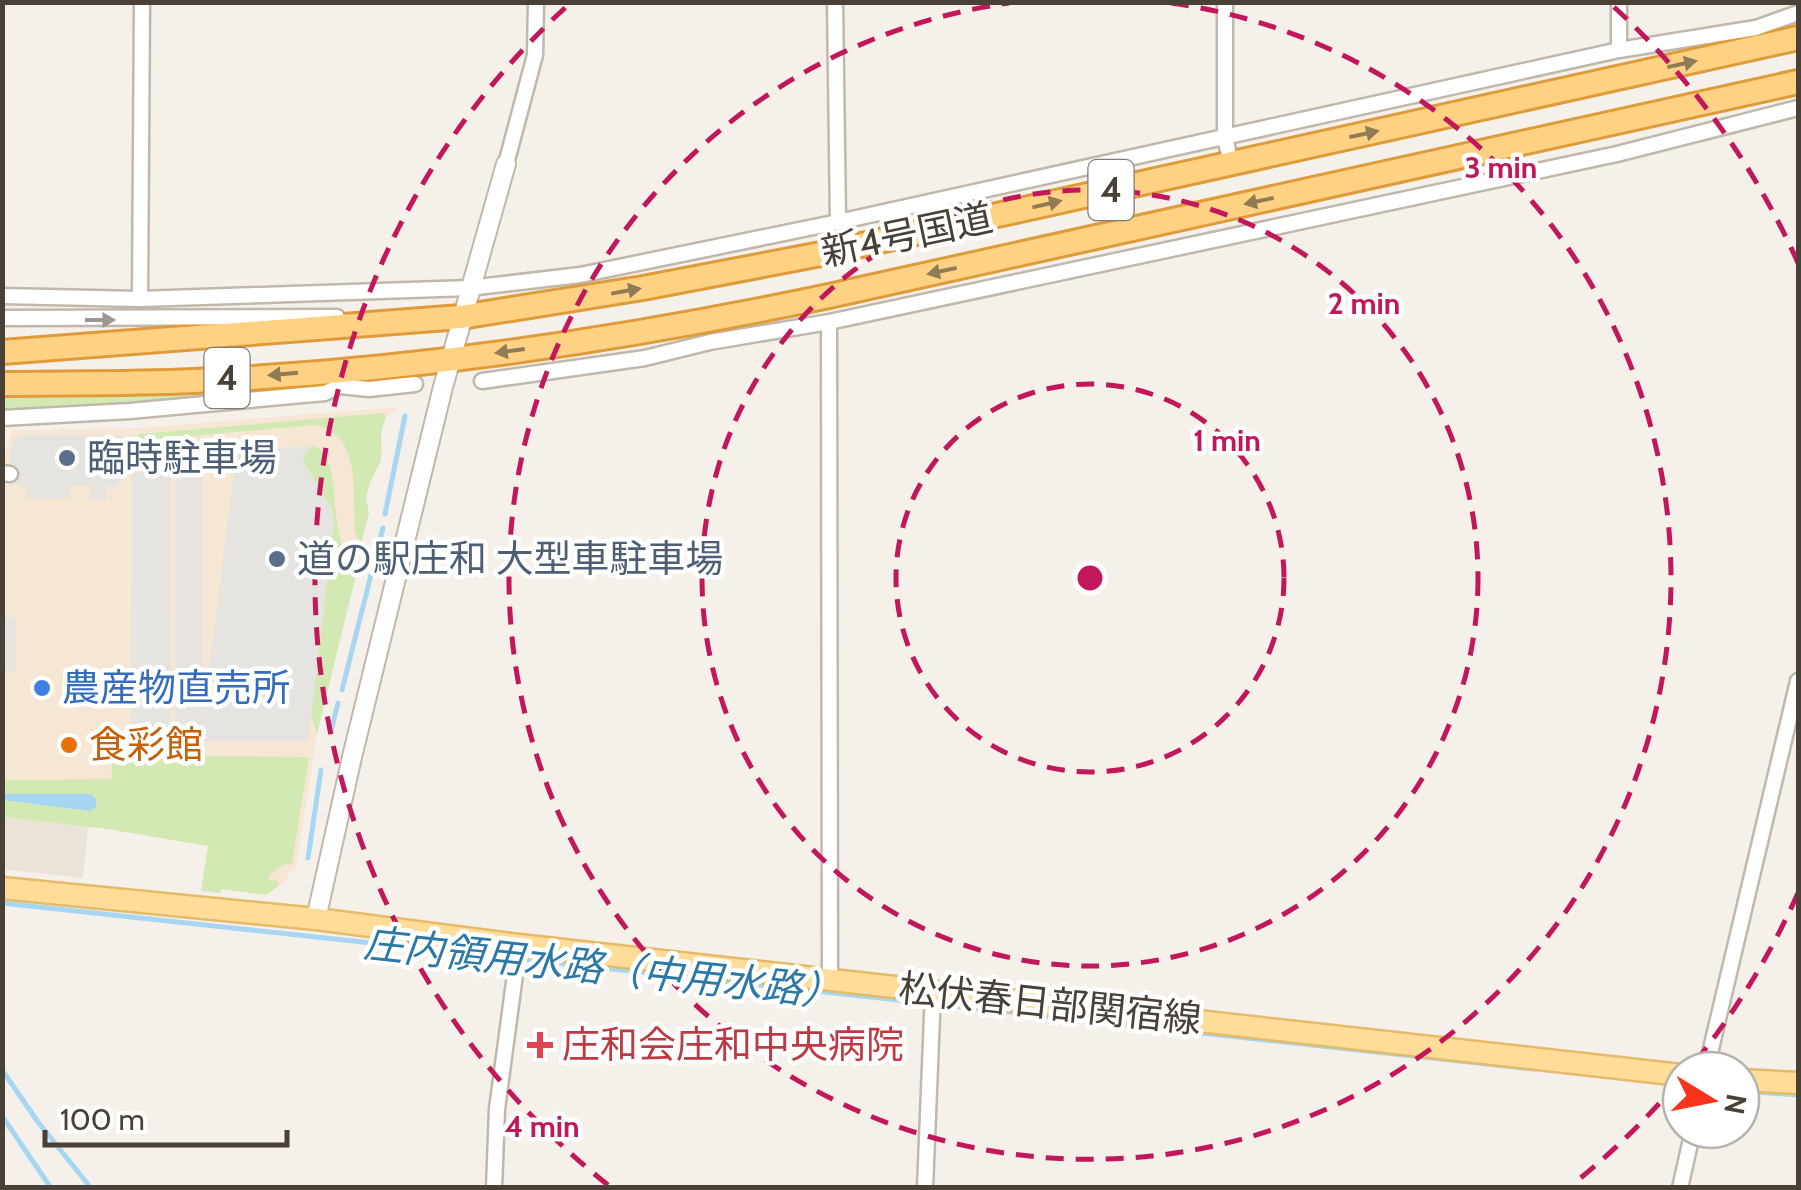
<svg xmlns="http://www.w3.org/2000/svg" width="1801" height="1190" font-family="Cabin,'Noto Sans JP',sans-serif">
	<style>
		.residential { fill: #e9e3d8 }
		.commercial { fill: #f6e7d5 }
		.green { fill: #d3e9b3 }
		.parking { fill: #e6e4e1 }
		.water { fill: #a6d6f1 }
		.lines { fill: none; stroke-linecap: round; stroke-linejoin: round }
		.stream { stroke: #a6d6f1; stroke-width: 5 }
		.minor-casing { stroke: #c1b8ac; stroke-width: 19 }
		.tertiary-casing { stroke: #c1b8ac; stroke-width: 22 }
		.primary-casing { stroke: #e5ba68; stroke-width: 25 }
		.trunk-casing { stroke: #df9b3a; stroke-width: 28 }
		.minor { stroke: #fff; stroke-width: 14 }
		.tertiary { stroke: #fff; stroke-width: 18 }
		.primary { stroke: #fd9; stroke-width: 20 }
		.trunk { stroke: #fed282; stroke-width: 22 }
		.oneway { fill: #917b56 }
		.oneway2 { fill: #9b9692 }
		.ring { fill: none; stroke: #c2185b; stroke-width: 5; stroke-dasharray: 18 12 }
		.service-dot { fill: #5c6f8a; stroke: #fff; stroke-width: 4 }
		.shop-dot { fill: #3f7fe0; stroke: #fff; stroke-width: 4 }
		.food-dot { fill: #e8710a; stroke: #fff; stroke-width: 4 }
		.health-dot { fill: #e0444e; stroke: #fff; stroke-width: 4 }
		.labels { text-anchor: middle; stroke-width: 9; stroke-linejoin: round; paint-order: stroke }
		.shield { fill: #fff; stroke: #807a74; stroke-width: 2.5 }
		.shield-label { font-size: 35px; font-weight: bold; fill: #494138 }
		.street-label { font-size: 38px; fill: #494138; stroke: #fff }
		.service-label { font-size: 38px; fill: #4e5e75; stroke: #fff; text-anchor: start }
		.shop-label { font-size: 38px; fill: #366cbe; stroke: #fff; text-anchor: start }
		.food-label { font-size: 38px; fill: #c56008; stroke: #fff; text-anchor: start }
		.health-label { font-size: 38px; fill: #be3a42; stroke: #fff; text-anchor: start }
		.water-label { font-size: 40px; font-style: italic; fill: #2c78a6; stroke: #fff }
		.centre { fill: #c2185b; stroke: #fff; stroke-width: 5 }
		.ring-label { font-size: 30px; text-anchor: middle; font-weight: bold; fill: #c2185b; stroke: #fff; stroke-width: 9; stroke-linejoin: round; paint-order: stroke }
	</style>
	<rect width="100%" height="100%" fill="#f5f1ea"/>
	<path class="residential" d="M3,817L88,827L83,878L3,869Z"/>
	<path class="commercial" d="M399,407L386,417L381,432L382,454L369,485L366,499L369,513L317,734L296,869L287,875L289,879L266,895L222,889L220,893L201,891L208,846L108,829L3,817L2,464L12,430L139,428Z"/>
	<path class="green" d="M334,381L326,388L206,401L3,411L2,395L205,390Z
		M383,413L386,417L381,432V461L369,485L366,499L369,513L361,544L355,533C352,494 363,436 316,425L137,441L139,434Z
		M313,446C348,456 321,539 358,567L317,734L311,716L334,520L303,461V456Z
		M113,755L309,757L292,864L283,865L268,877L271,882L275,879L279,885L266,895L222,889L220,893L201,891L208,846L108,829L3,817V800L89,811L91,794H3L2,780L111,779Z"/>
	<path class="parking" d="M21,435H124L123,478L116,487H106V499H90V486H70L69,498L27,499V488L15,484L10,474L11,442Z
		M313,446L303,456V461L332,509L334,520L308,741H201V737L175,736L177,463H203L202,724L237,450Z
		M144,462H171V737L131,738L132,468H144Z
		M3,617H16L15,671H3Z"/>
	<path class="water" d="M3,794H91L97,800L95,808L89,811L3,800Z"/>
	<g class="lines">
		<path class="stream" d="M385,514L405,416
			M379,543L383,528
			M342,690L371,575
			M331,731L338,703
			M308,858L321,770
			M2,903L1534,1069
			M2,1070L38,1122L91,1188
			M1741,1091L1798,1095
			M2,1116L51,1188"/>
		<g class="minor-casing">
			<path id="minor" d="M835,2L838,222
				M1225,2V138L1231,163
				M1619,2V50
				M506,164L535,55L536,2
				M2,296L140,299L469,288L580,275L838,222L1619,50L1756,28L1798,13
				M140,299L142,2
				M2,318L337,317
				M829,322L830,980
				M482,381L645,358L710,342L829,322L1617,154L1798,108
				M340,386L369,389L415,384
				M2,418L130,411L325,393L340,386L350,369
				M2,473L10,474
				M1706,1070L1798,681
				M494,1188L497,1109L519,945
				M925,1188L933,992
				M1680,1188L1693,1130"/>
		</g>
		<g class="tertiary-casing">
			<path id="tertiary" d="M316,919L352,757L443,387L506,164"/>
		</g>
		<g class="primary-casing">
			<path id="primary" d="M2,888L316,919L519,945L1681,1075
				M1741,1080L1798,1083"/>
		</g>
		<g class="trunk-casing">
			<path id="trunk" d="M2,352L461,317L643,288L821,254L1798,38
				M2,384C66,383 130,384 193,381C406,372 620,340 829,296L1798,82"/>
		</g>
		<use href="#minor" class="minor"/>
		<use href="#tertiary" class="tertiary"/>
		<use href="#primary" class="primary"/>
		<use href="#trunk" class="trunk"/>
	</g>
	<defs><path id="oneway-solid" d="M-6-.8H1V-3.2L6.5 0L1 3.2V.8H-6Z" transform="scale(2.5)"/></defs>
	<g class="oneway">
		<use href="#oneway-solid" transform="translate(1682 64) rotate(-12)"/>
		<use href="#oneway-solid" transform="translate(1364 134) rotate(-12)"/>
		<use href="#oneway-solid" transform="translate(1259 201) rotate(168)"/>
		<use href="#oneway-solid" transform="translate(1047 204) rotate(-13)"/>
		<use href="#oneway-solid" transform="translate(942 271) rotate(168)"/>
		<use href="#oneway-solid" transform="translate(626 291) rotate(-10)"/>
		<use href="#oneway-solid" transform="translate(510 351) rotate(172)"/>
		<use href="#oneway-solid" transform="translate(283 374) rotate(175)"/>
	</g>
	<use class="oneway2" href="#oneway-solid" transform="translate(100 320)"/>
	<g class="ring">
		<circle cx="1090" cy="578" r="194"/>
		<circle cx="1090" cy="578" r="388"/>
		<path d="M1171 3A581 581 0 1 1 1009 3"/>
		<path d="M1798 893A775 775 0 0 1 1692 1066M1679 1081A775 775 0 0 1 1572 1185M608 1185A775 775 0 0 1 566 7M1614 7A775 775 0 0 1 1798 263"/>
	</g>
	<g class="service-dot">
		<circle cx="67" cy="458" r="10"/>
		<circle cx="277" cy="559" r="10"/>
	</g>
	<circle class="shop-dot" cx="42" cy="688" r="10"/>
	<circle class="food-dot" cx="69" cy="745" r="10"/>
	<path class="health-dot" d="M535 1030h10v10h10v10h-10v10h-10v-10h-10v-10h10z"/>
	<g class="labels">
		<g class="shield">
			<rect x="1088.5" y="160" width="45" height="60" rx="8"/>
			<rect x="204.5" y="348" width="45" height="60" rx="8"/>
		</g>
		<g class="shield-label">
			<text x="1111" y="202">4</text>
			<text x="227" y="390">4</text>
		</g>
		<g class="street-label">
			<text transform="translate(907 235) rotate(-12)" y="13">新4号国道</text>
			<text transform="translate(1050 1004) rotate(6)" y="13">松伏春日部関宿線</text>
		</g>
		<g class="service-label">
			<text x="87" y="471">臨時駐車場</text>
			<text x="297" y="572">道の駅庄和 大型車駐車場</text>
		</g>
		<g class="shop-label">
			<text x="62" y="701">農産物直売所</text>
		</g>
		<g class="food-label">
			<text x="89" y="758">食彩館</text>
		</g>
		<g class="health-label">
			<text x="562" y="1058">庄和会庄和中央病院</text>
		</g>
		<g class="water-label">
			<text transform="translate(603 968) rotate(6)" y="14">庄内領用水路（中用水路）</text>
		</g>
	</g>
	<circle cx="1090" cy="578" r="15" class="centre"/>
	<g class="ring-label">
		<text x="1501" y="178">3 min</text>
		<text x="1364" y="314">2 min</text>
		<text x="1227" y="451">1 min</text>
		<text x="542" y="1137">4 min</text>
	</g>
	<rect width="1801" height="1190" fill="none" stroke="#494138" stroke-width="10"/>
	<g transform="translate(1711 1100) rotate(100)"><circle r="48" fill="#ffffff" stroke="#b6b3af" stroke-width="2.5"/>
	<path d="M0-8L18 38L0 25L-18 38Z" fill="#fb331a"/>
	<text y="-15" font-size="28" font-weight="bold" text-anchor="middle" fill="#494138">N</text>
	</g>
	<path d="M45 1130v15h242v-15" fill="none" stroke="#494138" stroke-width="5"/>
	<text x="60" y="1130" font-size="30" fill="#494138" stroke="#ffffff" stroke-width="8" paint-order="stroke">100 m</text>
</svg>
